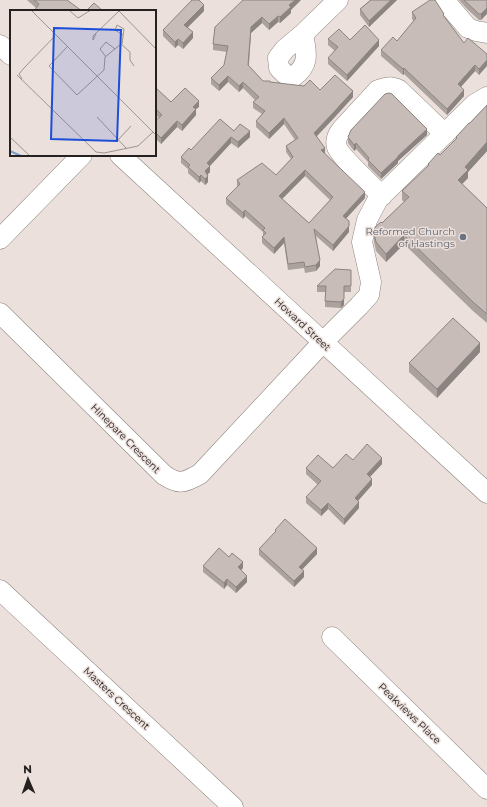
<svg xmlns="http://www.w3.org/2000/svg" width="487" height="807" font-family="Montserrat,sans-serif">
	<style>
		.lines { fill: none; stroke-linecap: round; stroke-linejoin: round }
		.minor-casing { stroke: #8c827e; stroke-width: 21 }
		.minor { stroke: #fff; stroke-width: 20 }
		.wall { fill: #aba29e; fill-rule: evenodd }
		.shaded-wall { fill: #8b8481 }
		.building { fill: #c7bcb8; stroke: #8b8481; fill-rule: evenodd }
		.worship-dot { fill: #6b7280; stroke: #ebe0db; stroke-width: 1.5 }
		.labels { text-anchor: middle; stroke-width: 3; stroke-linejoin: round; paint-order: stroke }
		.worship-label { font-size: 10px; fill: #5b616d; stroke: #ebe0db; text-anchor: end }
		.street-label { font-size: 10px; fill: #252120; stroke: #ebe0db }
		.inset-river { fill: none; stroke: #779fcc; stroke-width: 2 }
		.inset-road { fill: none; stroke: #9c9490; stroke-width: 1 }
		.view { fill: #1d4ed8; fill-opacity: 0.15; stroke: #1d4ed8; stroke-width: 2 }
		.inset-edge { fill: none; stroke: #252120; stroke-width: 2 }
	</style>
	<rect width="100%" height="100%" fill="#ebe0db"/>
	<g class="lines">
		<g class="minor-casing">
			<path id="minor" d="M444,0L468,28L476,31L487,33
				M303,34C306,52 311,64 293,77L285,74L279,68L278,58L285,49L303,34L338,0
				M0,45L11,55
				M120,155L487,493
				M382,196C374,188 339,155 337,147C335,141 338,134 342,129L378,90C386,87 391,86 399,90L445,134
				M0,239L82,155
				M0,313L164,475C179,485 184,483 200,474L323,342L359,306L369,295L371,282L362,242L367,220L378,199L475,104L487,97
				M0,590L233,807
				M332,637L487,789"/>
		</g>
		<use href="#minor" class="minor"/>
	</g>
	<path class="wall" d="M27,0H67L36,8Z
		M370,0H397L369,27L360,15V9Z
		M459,0H487L481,20H479L467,9Z
		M291,10V13L280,23L278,22L269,30L262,23L251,33L249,66L263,81L320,90L353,97L333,119L317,136L325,154L365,198L346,218L349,232L333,251L316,236L320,266L316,271L305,273L304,268L288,270L284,243L274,254L262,243V237L263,236V232L245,216L243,219L226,204V198L237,187V180L276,175L291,159L286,152V146L295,140L284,124L269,139L256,127V121L262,114L253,108V102L255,100L243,88L239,92L228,82L219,91L211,84V78L224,65L227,52L213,50V44L215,27ZM305,176L330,200L309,223L282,199Z
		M204,11L188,27L193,38L183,49L178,45L175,48L163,36V30Z
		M412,12L444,16L464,43L487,54L479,75L475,71L461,87L464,96L447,115L404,74L403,75L381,56V50L397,41L414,21L412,19Z
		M328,39L350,40L379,46L347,81L328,64V58L335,51L328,45Z
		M155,87L171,102L199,107L196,109V115L182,131L177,127L161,144L155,138V121L159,118L155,114Z
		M487,105V151L468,172V178L462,184L487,208V323L473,311L404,244L386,262L376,251L374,242V233L382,223L404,202L402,200V191L428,167V164L440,155L456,139V137Z
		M234,131L250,137L238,148L231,143L210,166V172L208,174V182L205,185L201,181L199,183L188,173V169L181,163V157L191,150Z
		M427,135L398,161V163L381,179L368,166V162L356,149L354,151L348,143V137Z
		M351,270V292H344V305L341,308L325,307V292H317V286Z
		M480,352L437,398L409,372V363Z
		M353,460L382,464L370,477L372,485L358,501L359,508L344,525L328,509L321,516L306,503V497L318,485L306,474V468H333Z
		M275,530L317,554L302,569L304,577L294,587L259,555V549L275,533Z
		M229,557L243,568L241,570L247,582L236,593L227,585L224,589L203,572V566Z"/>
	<path class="shaded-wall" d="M295,0H301L291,10V13L280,23V17L289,5Z
		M391,0H397L369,27V21Z
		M204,5V11L184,31V25Z
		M487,8V14L481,20V14Z
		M278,16V22L269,30V24Z
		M262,17V23L251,33L248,71L251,27Z
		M193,32V38L183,49V43Z
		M178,39V45L175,48V42Z
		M379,40V46L347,81V75Z
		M487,60V66L479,75V69Z
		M475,65V71L458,90V84Z
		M404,68V74L403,75V69Z
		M228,76V82L219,91V85Z
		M243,82V88L239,92V86Z
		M464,90V96L447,115V109Z
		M353,91V97L333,119L314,139V133Z
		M199,101V107L196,109V115L182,131V125L193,107Z
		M284,118V124L269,139V133Z
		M177,121V127L161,144V138Z
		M427,129V135L398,161V163L381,179V173L398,156Z
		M250,131V137L238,148V142Z
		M231,137V143L208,168L210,166V172L205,177V171L207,163Z
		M487,142V151L468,172V178L458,188V180L465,167Z
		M356,143V149L354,151V145Z
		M325,148V154L321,150Z
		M305,170V176L279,202V196Z
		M201,175V181L199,183V177Z
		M208,176V182L205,185V179Z
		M365,192V198L343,222V216Z
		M245,210V216L243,219V213Z
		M349,226V232L333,251V245Z
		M404,235V244L386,262V254Z
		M284,237V243L274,254V248Z
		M320,260V266L316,271V265Z
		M344,286V305L341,308V302Z
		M480,343V352L437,398V389Z
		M382,458V464L367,480V474Z
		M372,479V485L355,504V498Z
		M359,502V508L344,525V519Z
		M328,503V509L321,516V510Z
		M317,548V554L299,573V567Z
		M243,562V568L238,573V567Z
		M304,571V577L294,587V581Z
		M247,576V582L236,593V587Z
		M227,579V585L224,589V583Z"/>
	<path class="building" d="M34,0H67L82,11H34L39,4Z
		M192,0H199L204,5L184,25L193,32L183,43L178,39L175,42L163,30Z
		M243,0H295L289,5L291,7L280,17L278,16L269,24L262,17L251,27L248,65L263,81H270V82L304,86L310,80L320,90L335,75L353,91L333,113L314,133L325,148L321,150L365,192L343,216L349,221V226L333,245L314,229L320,260L316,265L305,267L304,262L288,264L284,237L274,248L262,237L266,233L263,230L265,228L245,210L243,213L226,198L240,184L237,180L262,163L276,175L293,157L286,146L298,138L284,118L269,133L256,121L265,111L253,102L259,97L243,82L239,86L228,76L219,85L211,78L224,65L228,46L213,44L215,27ZM305,170L333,197L309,223L279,196Z
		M371,0H391L369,21L360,9Z
		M430,0H435L444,14L443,15L464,43L468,38L487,54V60L479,69L475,65L458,84L464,90L447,109L404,68L403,69L381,50L393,37L397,41L416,18L412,12Z
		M464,0H487V8L481,14H479Z
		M94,3L103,11H86Z
		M365,25L379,40L347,75L328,58L338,47L328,39L339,29L350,40Z
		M155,87L171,102L185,88L199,101L193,107L196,109L182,125L177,121L161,138L155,132V121L162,115L155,108Z
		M389,93L392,94L427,129L398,156V157L381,173L368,160L369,158L356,143L354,145L348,137L351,130L385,94Z
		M487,105V142L465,167L468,170L458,180L487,208V314L473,302L404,235L386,254L376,242L374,233L375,227L381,222L382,223L409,197L402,191L429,165L428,164L438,153L440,155L457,138L456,137L469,123H470Z
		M220,119L234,131L240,124L250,131L238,142L231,137L207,163L210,166L205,171L208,176L205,179L201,175L199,177L188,167L190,165L181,157L189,148L191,150Z
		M335,269L351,270V286H344V299L341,302L325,301L326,286H317Z
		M453,318L480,343L437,389L409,363Z
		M367,444L382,458L367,474L372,479L355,498L359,502L344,519L328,503L321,510L306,497L321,481L306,468L318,455L333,468L346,454L353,460Z
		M285,519L317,548L299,567L304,571L294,581L259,549L276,531L275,530Z
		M219,548L229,557L232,553L243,562L238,567L247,576L236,587L227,579L224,583L203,566Z"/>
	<circle class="worship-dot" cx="463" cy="237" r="4"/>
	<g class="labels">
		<g class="worship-label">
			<text x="455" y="235">Reformed Church<tspan x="455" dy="12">of Hastings</tspan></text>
		</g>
		<g class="street-label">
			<text transform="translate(303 324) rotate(43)" y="4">Howard Street</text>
			<text transform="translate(126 438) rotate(45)" y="4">Hinepare Crescent</text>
			<text transform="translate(117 698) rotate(43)" y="4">Masters Crescent</text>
			<text transform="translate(410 713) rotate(44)" y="4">Peakviews Place</text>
		</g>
	</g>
	<g transform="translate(10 10)">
		<rect width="146" height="146" fill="#ebe0db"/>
		<path class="inset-river" d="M0,141L11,146"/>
		<path class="inset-road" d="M21,0L146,125M108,0L146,39M60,1L68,8L81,0M86,24L83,30V26L109,1M112,34L114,19L107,15L105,20L113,25M57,37L39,56L67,85L94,60L95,47L111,34L120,42V50L124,56M96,47L90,39L96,32L105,39M7,65L86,142L94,143L128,136L143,122M12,69L9,64L14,58L45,26M87,107L116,138M0,127L20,146M108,130L121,116"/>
		<path class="view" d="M44,18L111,20L107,131L41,129Z"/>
		<rect width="146" height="146" class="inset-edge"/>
	</g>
	<g transform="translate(28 779) rotate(358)" stroke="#ebe0db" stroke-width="3" paint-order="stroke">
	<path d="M0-3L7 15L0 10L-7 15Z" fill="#252120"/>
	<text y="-6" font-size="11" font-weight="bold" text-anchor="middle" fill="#252120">N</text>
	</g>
</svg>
